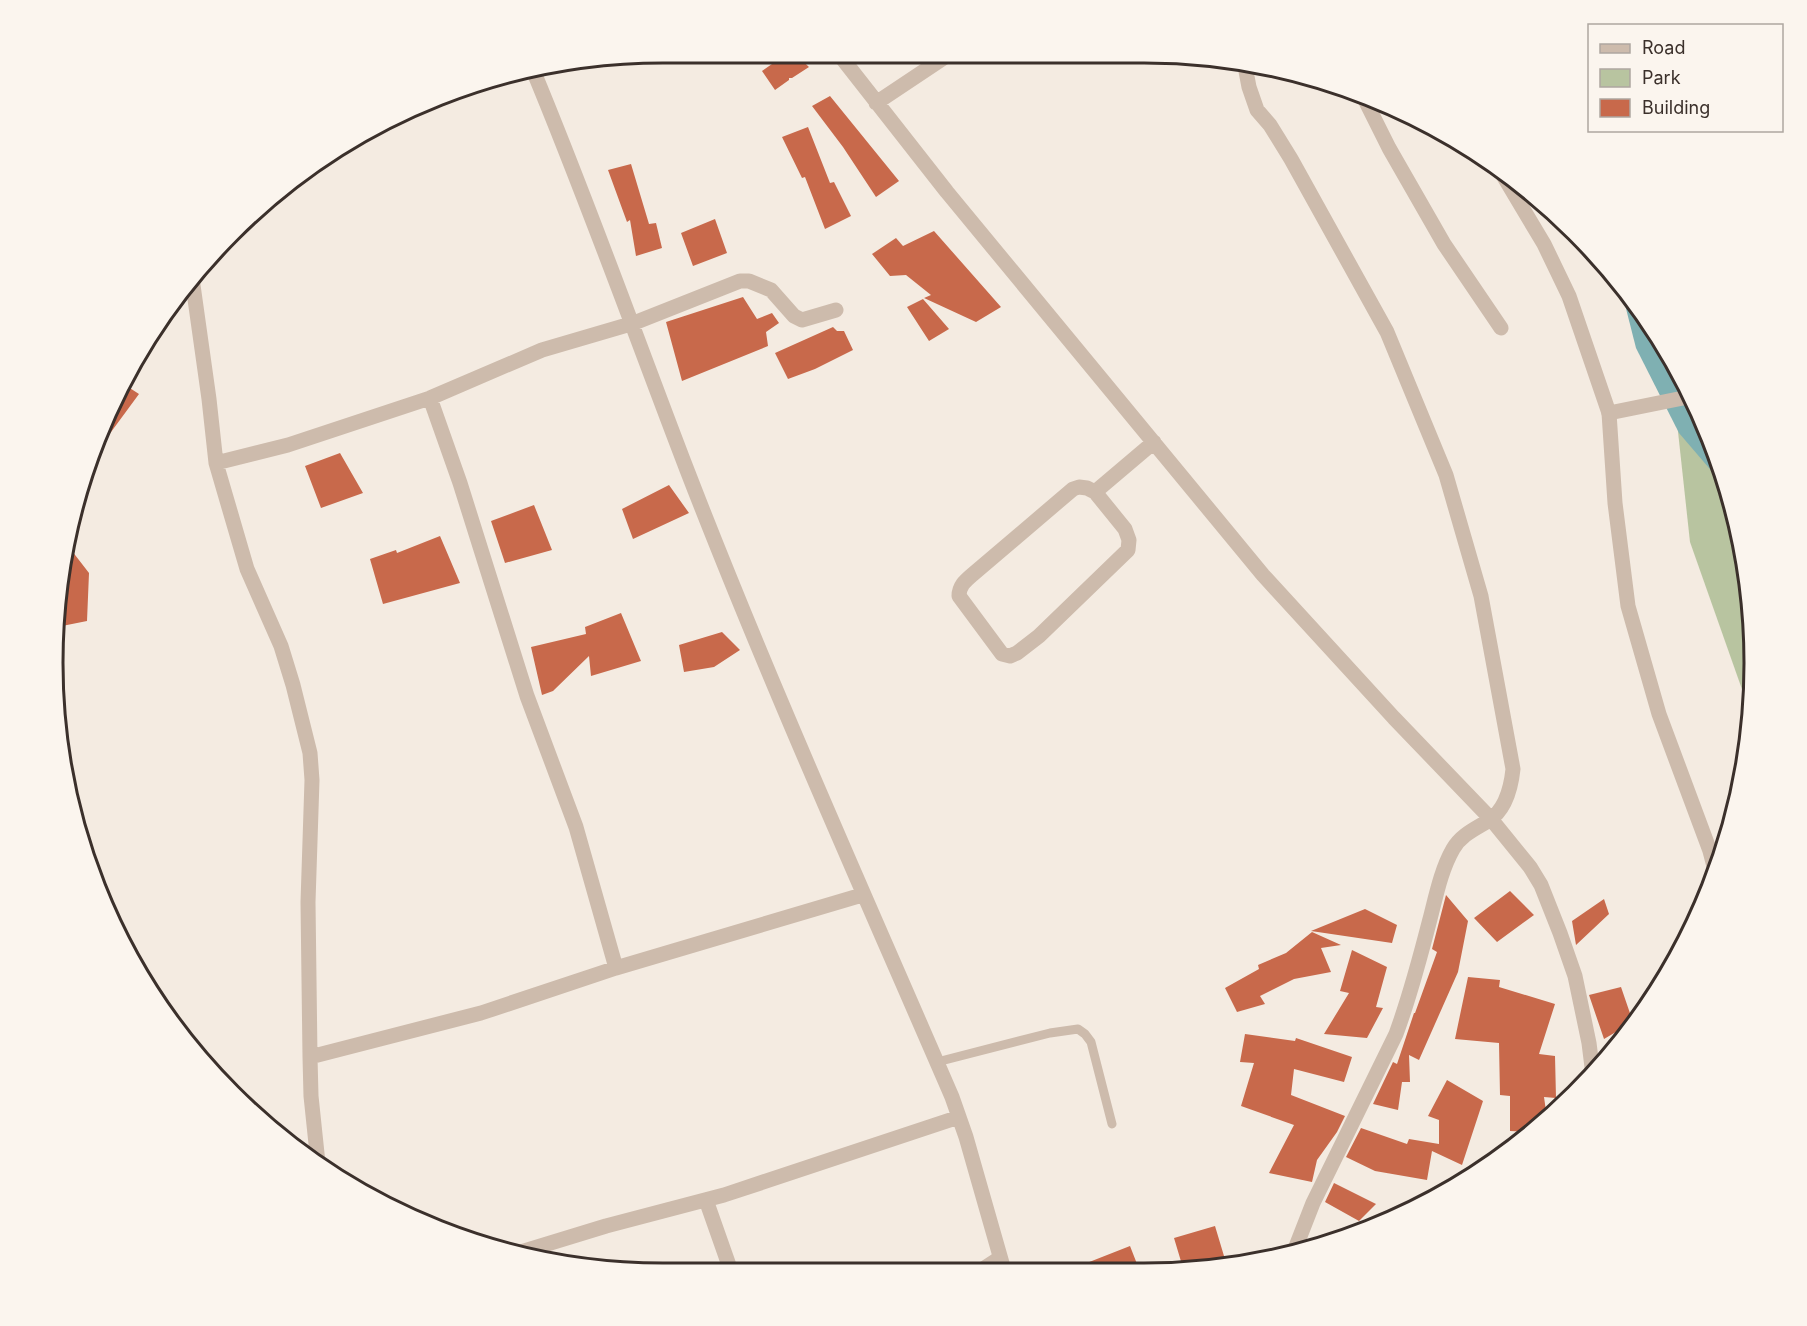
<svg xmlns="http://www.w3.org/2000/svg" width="1807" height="1326" font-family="Inter,sans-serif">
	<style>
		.green { fill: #b8c4a0 }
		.water { fill: #7fb0b2 }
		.building { fill: #c8694b }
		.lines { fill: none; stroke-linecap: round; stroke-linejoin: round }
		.service { stroke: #cdbbac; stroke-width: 9 }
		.minor { stroke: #cdbbac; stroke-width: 15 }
		.tertiary { stroke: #cdbbac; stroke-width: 15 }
		.rim { fill: none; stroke: #3b302b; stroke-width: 3 }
	</style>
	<rect width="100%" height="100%" fill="#f4ebe1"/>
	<path class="green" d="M1670,358L1691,393L1734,505L1753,623L1750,712L1690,542Z"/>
	<path class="water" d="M1619,281L1628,291L1692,394L1726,483L1715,475L1679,433L1636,348Z"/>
	<path class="building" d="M789,52H793L809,67L792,78H789V80L775,90L762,71Z
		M830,96L899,181L876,197L843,147L812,106Z
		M808,127L830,183L834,182L851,216L825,229L805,177L802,178L782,137Z
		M631,164L649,224L656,223L662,248L636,256L630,220L627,222L608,170Z
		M715,219L727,253L693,266L681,233Z
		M934,231L1001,307L976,322L924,298L931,295L906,275L890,276L872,254L896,238L903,246Z
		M743,297L757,319L772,313L779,323L766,332L768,346L682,381L666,322Z
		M923,299L949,329L929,341L907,307Z
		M833,327L837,331H844L853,350L815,369L788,379L775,353Z
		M122,383L139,394L100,447L98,446L115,393Z
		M340,453L363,493L321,508L305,466Z
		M669,485L689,513L633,539L622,509Z
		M534,505L552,550L505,563L491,521Z
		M440,536L460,583L383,604L370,559L396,550L397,553Z
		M65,542L89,573L87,621L57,627L54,619Z
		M621,613L641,661L591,676L589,656L553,691L542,695L531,647L586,634L585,627Z
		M722,632L740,650L714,667L684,672L679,645Z
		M1510,891L1534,915L1497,942L1474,918Z
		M1446,895L1468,921L1458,972L1419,1060L1409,1055L1410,1082H1402L1398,1110L1373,1104L1393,1062L1397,1064L1414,1013H1415L1437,952L1432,949Z
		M1604,899L1609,914L1576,945L1572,921Z
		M1365,909L1397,925L1392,943L1311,931Z
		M1312,932L1341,945L1321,948L1331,972L1294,979L1260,996L1265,1004L1237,1012L1225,988L1259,969L1258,965L1286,953Z
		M1352,950L1387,967L1376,1007L1383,1008L1367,1038L1324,1034L1349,993L1340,991Z
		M1468,977L1500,980L1499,987L1555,1004L1539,1054L1555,1056L1556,1098L1544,1097L1547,1118L1532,1132L1510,1131V1096L1500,1095L1499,1043L1455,1039Z
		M1621,987L1633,1022L1604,1039L1589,995Z
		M1245,1034L1295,1041L1296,1038L1352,1057L1344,1082L1294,1069L1291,1095L1345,1116L1337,1132L1317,1160L1312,1182L1269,1173L1294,1125L1241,1106L1254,1063L1240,1062Z
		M1447,1080L1483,1101L1462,1165L1432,1151L1427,1180L1375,1171L1346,1157L1361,1128L1407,1144L1409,1139L1439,1144V1120L1428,1116Z
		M1334,1183L1376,1204L1359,1221L1325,1202Z
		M1215,1226L1227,1266L1221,1268H1183L1174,1238Z
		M1130,1246L1139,1269H1075L1074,1268Z"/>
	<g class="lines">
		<path class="service" d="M937,1062L1050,1033L1078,1029L1085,1034L1091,1042L1112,1124
			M976,1270L999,1255"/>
		<path class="minor" d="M838,53L947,192L1263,575L1394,718L1491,819L1530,867L1541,885L1560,933L1575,976L1589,1043L1593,1075
			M1245,66L1249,87L1257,110L1270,125L1291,159L1387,332L1446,475L1481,596L1513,769C1511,788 1506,810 1488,821C1475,829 1461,835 1453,849C1441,870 1436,896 1430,919C1420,958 1410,996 1396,1034L1313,1203L1295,1249
			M533,70C588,202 636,337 687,470C769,682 862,889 952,1097L966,1137L1004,1270
			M1362,94L1389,148L1444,244L1501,328
			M876,103L951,53
			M192,278L209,399L216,463L247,569L281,646L293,685L310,753L312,780L308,902L310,1057L311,1096L318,1163
			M430,398L460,483L527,696L576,827L616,968
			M1609,413L1615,503L1628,606L1659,714L1710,851L1716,874
			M216,463L288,445L430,398L542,350L634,323L740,281H749L771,290L794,316L802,320L836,310
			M1079,487L1087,488L1095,492L1125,529L1129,540L1128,550L1039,636L1017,653L1010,656L1002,654L959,596C959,586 965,581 972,575L1073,489Z
			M1095,492L1154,442
			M310,1057L481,1013L616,968L862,895
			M706,1200L731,1271
			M521,1252L606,1226L724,1195L959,1117"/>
		<path class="tertiary" d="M1498,167L1544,244L1569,296L1609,413L1693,396"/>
	</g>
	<path d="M0 0H1807V1326H0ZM663 63H1144A600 600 0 0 1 1744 663V663A600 600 0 0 1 1144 1263H663A600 600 0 0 1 63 663V663A600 600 0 0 1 663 63Z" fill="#fbf5ee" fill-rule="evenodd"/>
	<path class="rim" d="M663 63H1144A600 600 0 0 1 1744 663V663A600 600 0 0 1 1144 1263H663A600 600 0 0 1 63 663V663A600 600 0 0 1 663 63Z"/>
	<rect x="1588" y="24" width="195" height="108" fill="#fbf5ee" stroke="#aea6a0" stroke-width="1.5"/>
	<rect x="1600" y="44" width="30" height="9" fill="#cdbbac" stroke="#aea6a0" stroke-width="1.5"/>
	<text x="1642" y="54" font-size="18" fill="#3b302b">Road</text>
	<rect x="1600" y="69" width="30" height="18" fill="#b8c4a0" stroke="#aea6a0" stroke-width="1.5"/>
	<text x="1642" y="84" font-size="18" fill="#3b302b">Park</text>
	<rect x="1600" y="99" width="30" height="18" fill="#c8694b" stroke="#aea6a0" stroke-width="1.5"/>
	<text x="1642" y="114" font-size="18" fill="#3b302b">Building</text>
</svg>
